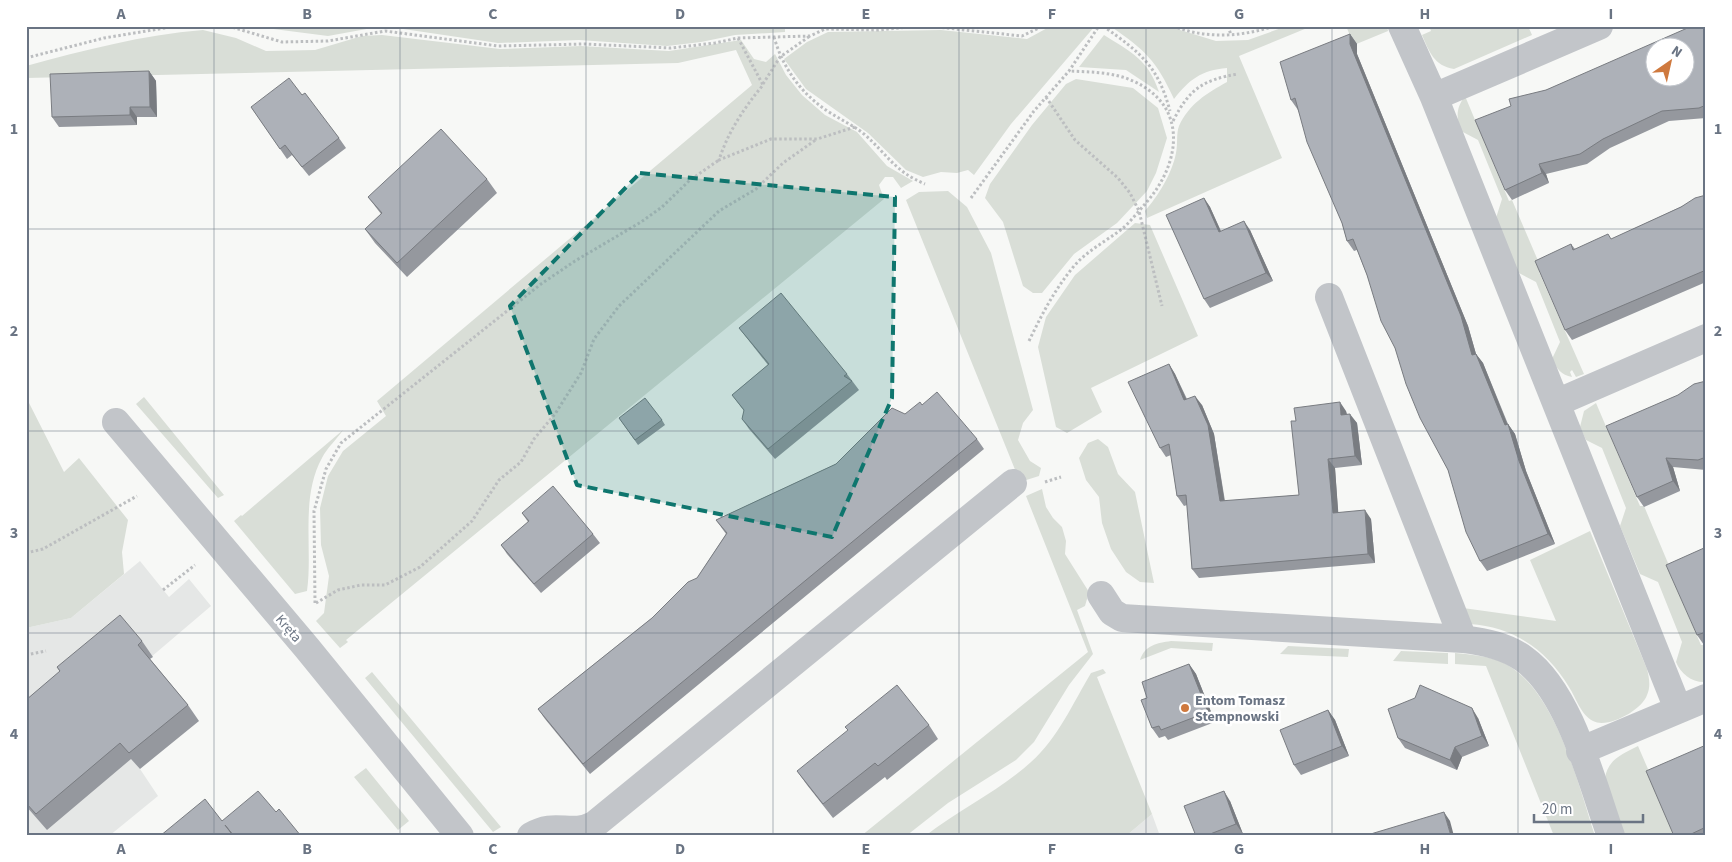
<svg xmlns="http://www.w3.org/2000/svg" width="1732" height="862" font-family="'Source Sans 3',sans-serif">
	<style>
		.built { fill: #e5e7e6 }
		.green { fill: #d9ded7 }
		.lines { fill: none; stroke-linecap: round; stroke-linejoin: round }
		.path { stroke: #bcbec0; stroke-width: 3; stroke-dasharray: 2.5 2.5; stroke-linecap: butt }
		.minor { stroke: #c2c5c9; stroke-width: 28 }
		.wall { fill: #95989e }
		.shaded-wall { fill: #797c81 }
		.building { fill: #adb1b8; stroke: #797c81; fill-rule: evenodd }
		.marked { fill: #0f766e; fill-opacity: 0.2; stroke: #0f766e; stroke-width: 4; stroke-dasharray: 10 6; stroke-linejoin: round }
		.grid { fill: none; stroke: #6a7483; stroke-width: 1; stroke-opacity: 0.55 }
		.poi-dot { fill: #cf793e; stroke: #fff; stroke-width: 2 }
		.labels { text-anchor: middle; stroke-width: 5; stroke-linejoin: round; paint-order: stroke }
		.street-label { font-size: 14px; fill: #6a7483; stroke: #fff }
		.poi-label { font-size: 14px; font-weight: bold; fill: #6a7483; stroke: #fff; text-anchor: start }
		.neatline { fill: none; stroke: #6a7483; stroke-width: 2 }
		.grid-label { font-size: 16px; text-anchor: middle; font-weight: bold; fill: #6a7483 }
	</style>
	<rect width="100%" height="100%" fill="#f7f8f6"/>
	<path class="built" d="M140,561L169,597L189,579L211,606L90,709L140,769L158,796L109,836H26V628L71,618Z
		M1152,814L1160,836H1126Z"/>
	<path class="green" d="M251,26H785V32L735,35L701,42L667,46L579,40L498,43L383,26L328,36Z
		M1051,26H1095L1011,124L974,175L968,170L957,173L941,172L923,177L906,170L868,133L806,89L784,59L807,42L828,32L941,30L1027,39Z
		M1110,26H1167L1216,41L1248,40L1287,26H1312L1239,56L1282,158L1147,218L1145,211C1158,196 1172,174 1176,153C1178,144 1176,134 1179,126C1189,104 1207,93 1227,82V68C1201,70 1189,80 1174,99C1156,60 1145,50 1110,26Z
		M1346,26H1387L1388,31L1354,45Z
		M1429,26H1528L1532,35L1454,69C1434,66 1429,51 1422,35L1431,31Z
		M203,30L236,38L266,51L315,50L362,36L382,35L500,49L581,46L669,51L741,40L754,59L766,62L775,54L786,75L802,95L825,115L857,132L887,166L913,181L901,188L893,177H885L879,185L884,199L346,640L348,642L340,648L316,621L324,613L329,576L321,545L320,508L328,476L343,451L386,416L377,401L752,85L736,50L678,63L26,78V66C85,50 142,35 203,30Z
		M1104,35C1132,53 1148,59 1159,92L1126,70L1079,67Z
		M1076,79L1133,88L1158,108L1167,138L1156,173L1147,191L1117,223L1074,254L1042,293H1033L1023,286L1003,222L985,198L990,184L1032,125L1066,84Z
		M1465,96L1509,201L1512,200L1542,270L1539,272L1584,374L1576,377L1572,370L1570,372L1572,377C1561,375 1557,369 1552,359L1560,342L1536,282L1517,272L1496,218L1502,199L1478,140L1461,131C1456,117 1456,108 1465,96Z
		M948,191L967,207L991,253L1033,410L1023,423L1018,440L1030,461L1041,468L1039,476L1020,482L906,200L919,192Z
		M1135,223L1150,225L1198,336L1091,388L1102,412L1067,433L1056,427L1038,347L1046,317L1075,275Z
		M26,397L64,472L79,458L128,520L122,552L124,574L71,618L26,628Z
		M144,397L224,495L218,498L136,404Z
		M1596,403L1640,506H1644L1673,575L1671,576L1701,645H1704L1706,649V682C1692,683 1681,674 1676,662L1682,642L1658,582L1640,574L1620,526L1626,508L1602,448L1586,440L1580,427L1584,411Z
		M343,430C337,439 327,448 322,458C300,498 313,548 307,591L295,594L234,521L241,515L242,516Z
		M1098,439L1108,447L1118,474L1135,492L1154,583L1140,582L1126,572L1111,549L1102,523L1099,497L1086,480L1079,458L1088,443Z
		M1042,489L1046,507L1053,518L1062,527L1066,541L1065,554L1089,592L1085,606L1077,610L1093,654L1069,685L1034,742L1016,760L948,803L906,836H861L1088,652L1026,496Z
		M1590,531L1647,669C1649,677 1651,687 1647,695C1642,710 1608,729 1593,721C1581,715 1576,698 1569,687C1547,650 1514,627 1470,624L1463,608L1556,621L1530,560Z
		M1171,641L1213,643L1212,651L1171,648L1140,660C1145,645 1157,643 1171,641Z
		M1288,646L1349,649L1348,657L1280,654Z
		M1401,651L1448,653V664L1393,661Z
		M1455,653C1469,654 1484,656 1497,660C1554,681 1578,784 1595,836H1554L1486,666L1455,664Z
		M1103,669L1106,673L1097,677L1152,814L1126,836H925C960,809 999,791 1031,762C1058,738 1073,703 1091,673Z
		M372,672L501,827L493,832L365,678Z
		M1638,746L1677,836H1625L1605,779C1607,760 1622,754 1638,746Z
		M366,768L409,821L398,830L354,777Z"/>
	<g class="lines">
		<path class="path" d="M228,26L282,42L328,41L385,31L498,46L584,44L671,48L715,43L738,38L810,36L825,29L878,30L918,26
			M927,26L1022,36L1043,26
			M1103,26C1141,53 1158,66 1170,111
			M1173,26C1205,39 1242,37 1274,26
			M1228,26L1231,35
			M774,37C783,68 801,94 829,112C841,120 853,125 864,134C888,155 894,171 925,184
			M738,38L763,85C744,108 728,132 719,160L771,139H817L855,127
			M26,58L104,38L177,26
			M763,84L780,57L810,36
			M1046,97L1075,140L1118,178L1130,193L1139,211L1162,306
			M1173,121C1190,88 1203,80 1238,74
			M971,198L1034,111L1069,71L1099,26
			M1029,341C1042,314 1055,289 1074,266C1087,251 1106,241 1122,229C1130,222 1138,212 1145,204C1181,164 1189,106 1133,81C1114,72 1090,72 1069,71
			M1045,482L1061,477
			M26,553L43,549L137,496
			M163,590L195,565
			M315,603L314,511L326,469L341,443L541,284L575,261L641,222L662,207L690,180L719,160
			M316,603L338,590L361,585H385L420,567L472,521L499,480L521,462L534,439L555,414L581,373L594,339L619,306L719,211L756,189L783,163L817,139
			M26,655L46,651"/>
		<path class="minor" d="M1402,26L1434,97
			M1599,26L1434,97L1678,709
			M1329,297L1463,639
			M1556,403L1706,338
			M116,422L307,648L460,836
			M1101,595L1112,612L1122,618L1463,639C1485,642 1506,646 1524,659C1570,692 1592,783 1611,836
			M1580,751L1706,698
			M531,836C556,821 570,837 594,825L1013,483"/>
	</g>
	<path class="wall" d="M1706,26V118L1669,121L1610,148L1587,164L1546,174L1549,183L1512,200L1505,190L1511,106L1546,90Z
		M1350,34L1357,44V54L1468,326L1476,354L1483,363L1508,424L1515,434L1526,471L1555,544L1487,571L1480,561L1448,470L1395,348L1367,275L1357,250L1354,251L1347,241L1342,223L1298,110L1291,100Z
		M149,71L156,81L157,117H137V125L59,127L52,117Z
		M302,95L339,138L346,148L309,176L292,155L287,159L251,107Z
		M487,179L497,193L407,277L375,243L365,229L381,214L368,197Z
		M1706,195V282L1572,340L1565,330L1571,244L1575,249L1612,239Z
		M1204,198L1210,207L1221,231L1250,230L1273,281L1210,308L1204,299Z
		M739,328L847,374L859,390L775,459L749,429L742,419L744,411L732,395L768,365L746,337Z
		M1169,364L1175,374L1187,399L1202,405L1214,434L1225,501L1299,495L1296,421L1346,411L1347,414L1357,423L1362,465L1335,468L1338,512L1371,519L1375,563L1199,578L1192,569L1187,505L1184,506L1177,496L1171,455L1166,457L1160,448Z
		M1706,381V470L1673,467L1680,491L1644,507L1637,497L1678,395Z
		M922,405L977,439L984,449L590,774L545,719L538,709L652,618L697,578L726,534L716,520L836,464L905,414Z
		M619,418L662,420L665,425L638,445Z
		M522,513L593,534L600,543L541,593L507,554L501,545L528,522Z
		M1706,550V644L1704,645L1697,635Z
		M142,641L153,657L150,659L188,705L199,721L140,769L131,759L47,830L26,806V700L60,672L57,667Z
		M1189,664L1196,674L1215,722L1168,740L1165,736L1159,738L1152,728L1147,698Z
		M1328,710L1335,720L1349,756L1301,775L1294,765Z
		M1478,718L1489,746L1462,757L1457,770L1405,748L1398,738Z
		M929,725L938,739L887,780L885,777L833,818L807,785L797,771Z
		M1706,745V836H1674Z
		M1230,801L1243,834L1238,836H1196Z
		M222,821L301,836H160Z"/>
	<path class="shaded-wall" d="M1350,34L1357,44V54L1468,326L1476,354L1483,363L1510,431L1508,424L1515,434L1526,471L1555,544L1548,534L1505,425L1472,355L1350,44Z
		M149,71L156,81L157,117L150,107Z
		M130,107L137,117V125L130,115Z
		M1539,164L1546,174L1549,183L1542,173Z
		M1204,198L1210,207L1225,241L1219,232Z
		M1244,221L1250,230L1273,281L1266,273Z
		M1169,364L1175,374L1191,410L1184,400Z
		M1195,396L1202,405L1214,434L1226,511L1220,501Z
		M1340,402L1346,411L1348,424L1341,415Z
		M1350,414L1357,423L1362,465L1355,456Z
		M1666,458L1673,467L1680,491L1673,481Z
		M1328,459L1335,468L1339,522L1333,513Z
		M1365,510L1371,519L1375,563L1368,554Z
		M1189,664L1196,674L1215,722L1208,712Z
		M1472,708L1478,718L1489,746L1482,736Z
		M1328,710L1335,720L1349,756L1342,746Z
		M1455,747L1462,757L1457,770L1450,760Z
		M1224,791L1230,801L1243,834L1236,824Z
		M1444,812L1450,821L1454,836H1451Z"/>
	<path class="building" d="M1692,26H1706V105L1699,108L1662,111L1603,139L1580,154L1539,164L1542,173L1505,190L1475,120L1511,106L1509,99L1546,90ZM1654,48H1684V78H1654Z
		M1350,34V44L1461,316L1472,355L1476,354L1505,425L1508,424L1519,461L1548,534L1480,561L1466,532L1448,470L1420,418L1406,384L1395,348L1381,321L1367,275L1353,239L1347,241L1342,223L1307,142L1295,98L1291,100L1280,62Z
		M149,71L150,107H130V115L52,117L50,74Z
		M289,78L302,95L305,93L339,138L302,167L285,145L280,149L251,107Z
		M441,129L487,179L397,263L365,229L382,213L368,197Z
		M1706,195V270L1565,330L1535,261L1571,244L1573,250L1608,234L1611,239L1681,207L1695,198Z
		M1204,198L1219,232L1244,221L1266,273L1204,299L1166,215Z
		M781,293L847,374L844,376L852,381L768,449L742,419L744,410L732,395L769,364L739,328Z
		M1169,364L1184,400L1195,396L1208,425L1220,501L1299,495L1291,421H1296L1294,408L1340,402L1341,415L1350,414L1355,456L1328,459L1333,513L1365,510L1368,554L1192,569L1186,495L1177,496L1169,444L1160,448L1128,382Z
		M1706,381V457L1698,460L1666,458L1673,481L1637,497L1606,426L1678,395L1694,384Z
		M937,392L977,439L583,764L538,709L652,618L688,582L697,578L727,533L716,520L836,464L892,408L905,414L920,402L922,405Z
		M645,398L662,420L635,440L619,418Z
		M553,486L593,534L534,584L501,545L529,521L522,513Z
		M1704,548L1706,551V632L1697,635L1666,565Z
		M120,615L142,641L138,645L188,705L129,753L120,743L36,814L26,803V700L60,671L57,667Z
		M1189,664L1208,712L1161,730L1159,726L1152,728L1141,700L1147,698L1142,682Z
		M897,685L929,725L878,766L875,763L823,804L797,771L848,730L845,727Z
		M1420,685L1472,708L1482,736L1455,747L1450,760L1398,738L1388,709L1415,698Z
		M1328,710L1342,746L1294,765L1280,730Z
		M1706,745V827L1687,836H1674L1646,771Z
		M258,791L276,812L279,809L301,836H234L225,825L231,833L227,836H160L205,799L222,821Z
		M1224,791L1236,824L1205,836H1196L1184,806Z
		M1444,812L1451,836H1364Z"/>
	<path class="marked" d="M640,173L895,197L892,398L832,537L577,485L510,306Z"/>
	<path class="grid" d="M214,26V836M400,26V836M586,26V836M773,26V836M959,26V836M1146,26V836M1332,26V836M1518,26V836M26,229H1706M26,431H1706M26,633H1706"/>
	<circle class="poi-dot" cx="1185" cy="708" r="5"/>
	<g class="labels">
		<g class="street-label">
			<text transform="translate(289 628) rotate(49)" y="5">Kręta</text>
		</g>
		<g class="poi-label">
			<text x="1195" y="705">Entom Tomasz<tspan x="1195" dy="16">Stempnowski</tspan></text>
		</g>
	</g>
	<rect width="1732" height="862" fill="none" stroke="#ffffff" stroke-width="55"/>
	<g transform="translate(1670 62) rotate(34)"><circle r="24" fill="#ffffff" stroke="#c3c7cd"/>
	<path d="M0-4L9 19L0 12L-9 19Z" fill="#cf793e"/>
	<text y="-8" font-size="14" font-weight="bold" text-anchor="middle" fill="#6a7483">N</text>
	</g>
	<path d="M1534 814v8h109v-8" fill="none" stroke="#6a7483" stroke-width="2.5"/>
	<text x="1542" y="814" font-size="15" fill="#6a7483" stroke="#ffffff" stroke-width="4" paint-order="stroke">20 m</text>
	<rect x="28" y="28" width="1676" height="806" class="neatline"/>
	<g class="grid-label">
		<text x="121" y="19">A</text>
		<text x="307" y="19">B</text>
		<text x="493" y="19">C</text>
		<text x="680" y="19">D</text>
		<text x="866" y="19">E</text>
		<text x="1052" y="19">F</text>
		<text x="1239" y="19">G</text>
		<text x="1425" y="19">H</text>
		<text x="1611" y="19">I</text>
		<text x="14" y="134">1</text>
		<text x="1718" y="134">1</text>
		<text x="14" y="336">2</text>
		<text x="1718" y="336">2</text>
		<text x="14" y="538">3</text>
		<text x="1718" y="538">3</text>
		<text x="14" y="739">4</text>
		<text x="1718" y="739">4</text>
		<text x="121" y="854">A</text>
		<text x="307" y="854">B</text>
		<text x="493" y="854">C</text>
		<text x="680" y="854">D</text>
		<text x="866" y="854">E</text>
		<text x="1052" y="854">F</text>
		<text x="1239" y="854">G</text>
		<text x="1425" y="854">H</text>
		<text x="1611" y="854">I</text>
	</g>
</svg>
